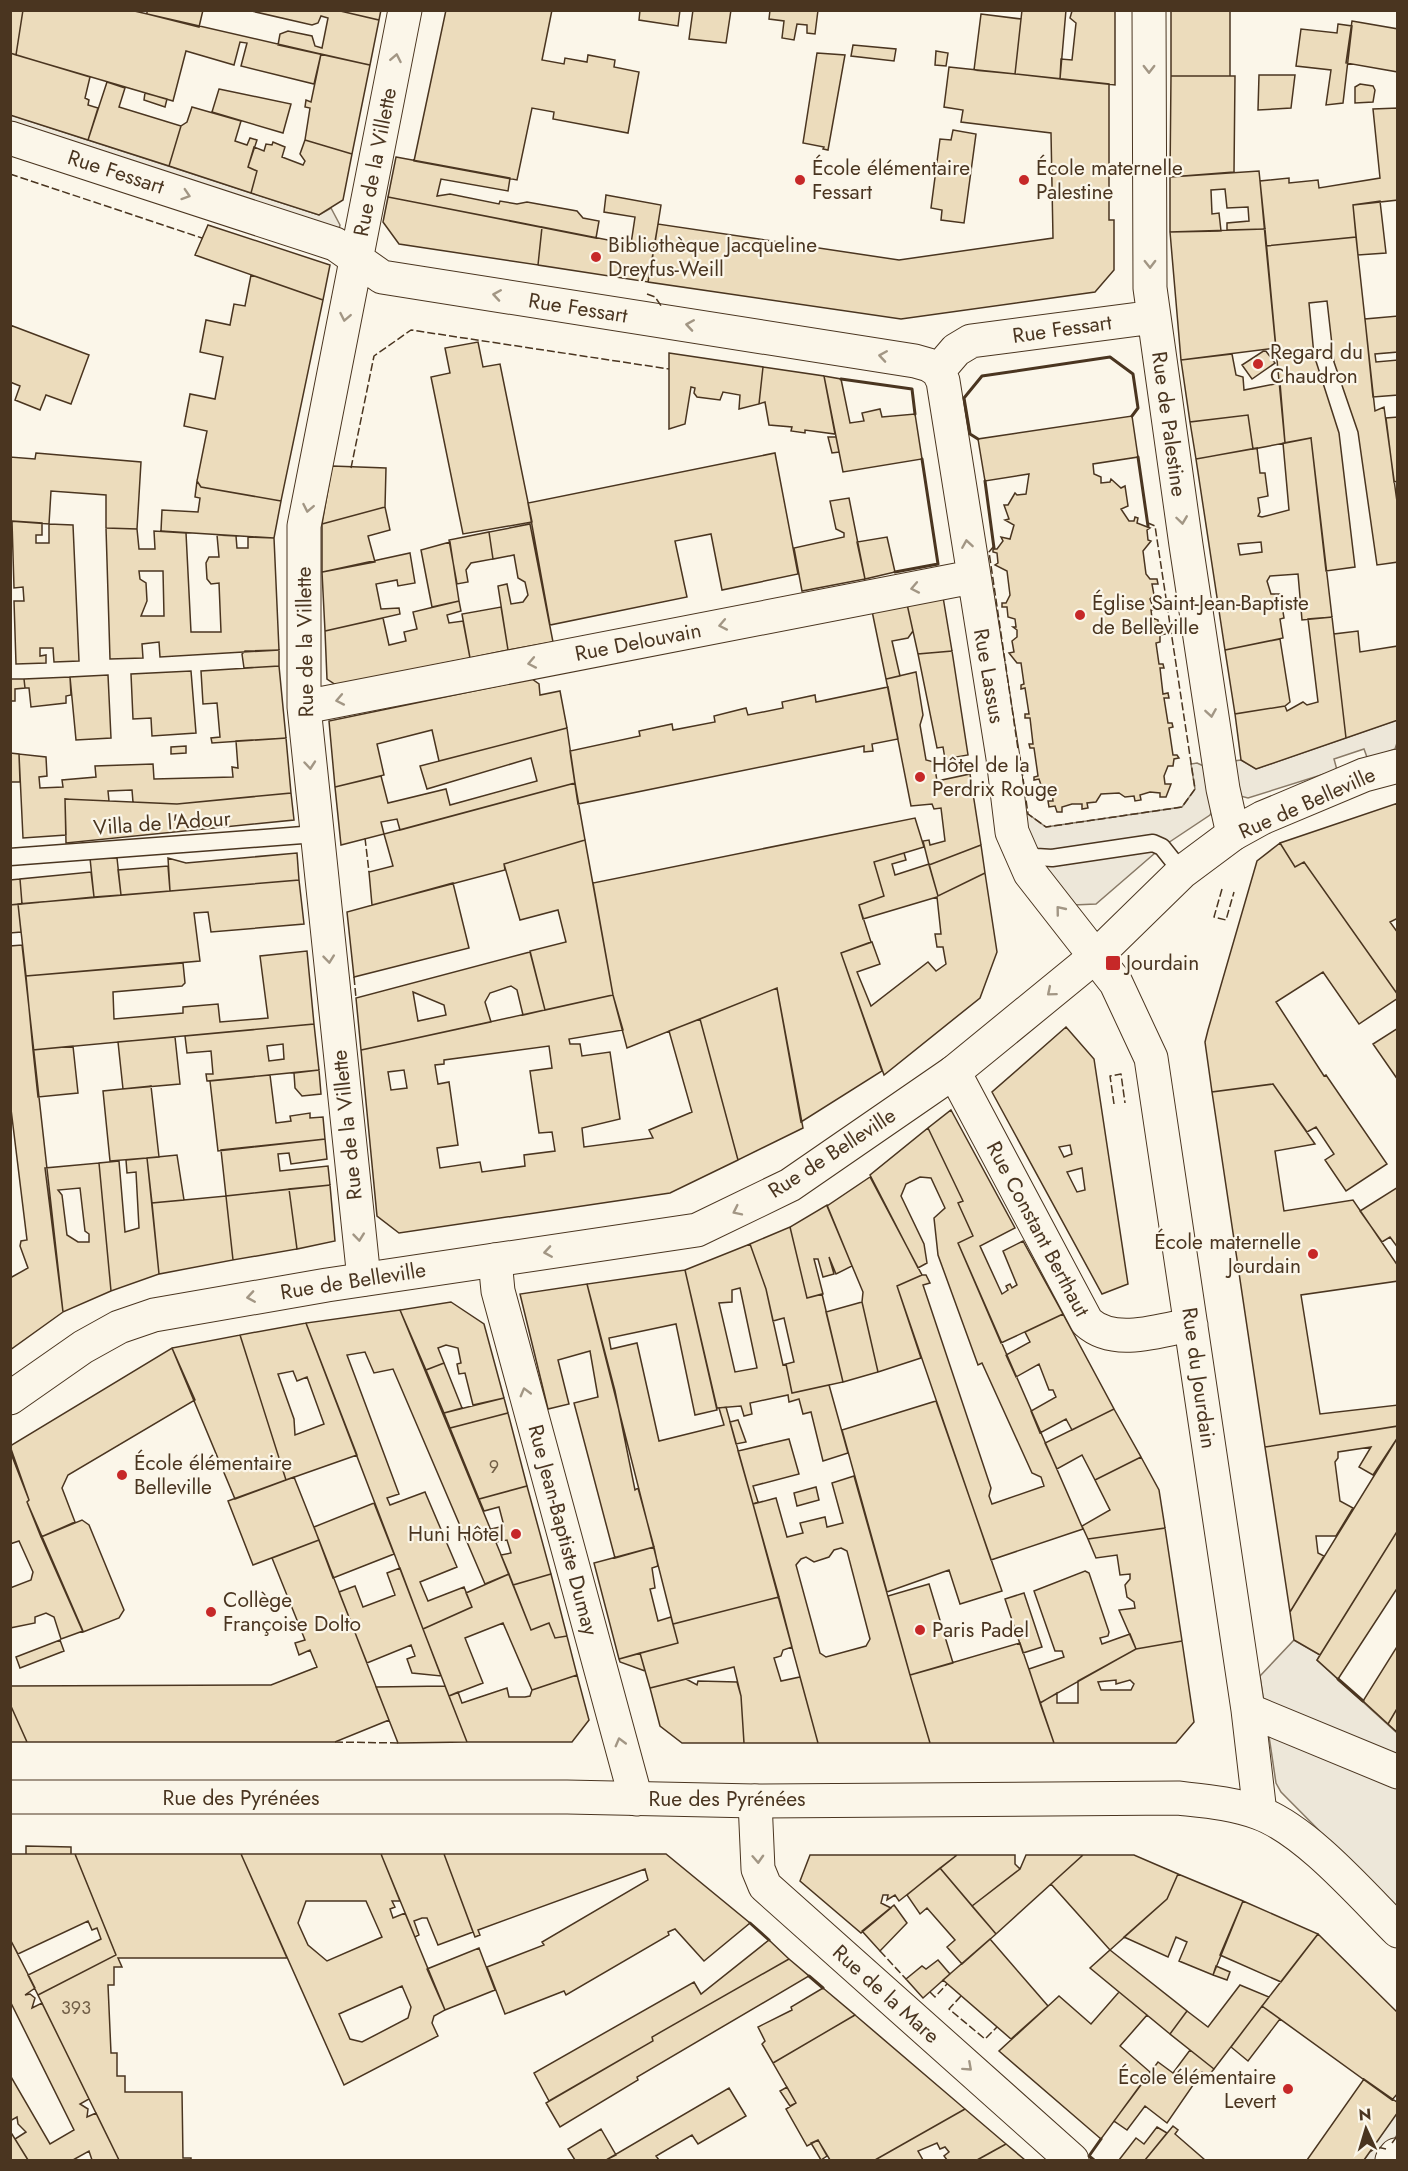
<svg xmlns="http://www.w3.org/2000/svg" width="1408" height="2171" font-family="Jost,sans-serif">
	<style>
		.parking { fill: #ede7d9; stroke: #887966; stroke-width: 1.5 }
		.building { fill: #ecdcbc; stroke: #4a3520; stroke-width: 1.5; fill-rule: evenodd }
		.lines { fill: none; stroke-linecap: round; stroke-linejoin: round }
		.lane-casing { stroke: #4a3520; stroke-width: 19 }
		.street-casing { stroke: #4a3520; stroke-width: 35 }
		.secondary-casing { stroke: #4a3520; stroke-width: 35 }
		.lane { stroke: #fbf6e9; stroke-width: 16 }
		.street { stroke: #fbf6e9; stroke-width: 33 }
		.secondary { stroke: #fbf6e9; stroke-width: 33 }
		.fence { stroke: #4a3520; stroke-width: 1.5; stroke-dasharray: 8 3; stroke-linecap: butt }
		.wall { stroke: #4a3520; stroke-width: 3 }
		.oneway { stroke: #a29684 }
		.poi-dot { fill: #c62828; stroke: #fbf6e9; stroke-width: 2 }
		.labels { text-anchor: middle; stroke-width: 4.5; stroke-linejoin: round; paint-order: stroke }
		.number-label { font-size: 18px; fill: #725f47 }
		.street-label { font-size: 21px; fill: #4a3520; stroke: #fbf6e9 }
		.poi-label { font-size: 21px; fill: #4a3520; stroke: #fbf6e9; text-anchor: start }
	</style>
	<rect width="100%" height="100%" fill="#fbf6e9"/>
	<path class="parking" d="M11,115L319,215L331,208L340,225L339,229L11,123Z
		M1397,720V743L1395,749L1368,760L1364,749L1334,759L1337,770L1248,798L1240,796L1234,761L1241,760L1256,769Z
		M1197,763L1208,768L1213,809L1210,815L1162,847L1096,904L1073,905L1052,888L1022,815L1028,814L1046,827L1182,807L1195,789L1191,764Z
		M1294,1640L1320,1655L1317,1660L1397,1733V1909L1281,1792L1276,1783L1260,1676Z
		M1397,2112V2135L1388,2149L1397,2160H1364Z"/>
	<path class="building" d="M10,10H23L16,55L10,53Z
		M23,10H130L321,54L314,84L241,66L247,43L240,42L234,65L186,51L173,101L16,55Z
		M147,10H203L199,27L147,14Z
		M247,10H336L379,20L370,65L278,45L280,34L288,31L312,36L315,46L322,48L328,18L321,16L318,23L312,25Z
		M336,10H381L379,20Z
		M446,10H552L542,60L564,64L565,58L587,62L588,55L615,60L614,67L639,72L628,133L553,119L554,112L532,108L517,180L414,161Z
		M640,10H680L678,26L639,20Z
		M693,10H731L726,43L689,39Z
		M770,10H818L815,34L807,33V25L797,24L794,40L782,38L784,21L769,19Z
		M1022,10H1066L1060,79L1015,74Z
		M1115,10V85L1060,79L1061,59L1072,60L1076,23L1070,18L1072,11Z
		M1171,10H1230V76H1171Z
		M981,14L1021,19L1015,74L974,70Z
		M1352,21L1398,29V72L1346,63Z
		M1338,24L1352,26L1343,103L1326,105L1331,70L1296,66L1301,29L1337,33Z
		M853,45L896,49L894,61L851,56Z
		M936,51L948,53L946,66L935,65Z
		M10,53L90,77L85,98L89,100L88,105L98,108L88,140L10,115Z
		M817,53L845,55L828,150L823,149L824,147L803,143Z
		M321,54L370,65L352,154L305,140L310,108L305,107L306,100L311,102Z
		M949,67L1109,84V220H1114V270L1095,292L901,319L648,282L658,224L899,260L1053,238L1051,133L961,122L963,110L944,107Z
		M1259,75H1295L1291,108L1258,110Z
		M1171,76H1235L1234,172L1170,177Z
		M107,82L125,88L119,107L181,126L169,166L88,140Z
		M1360,84L1373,86L1375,90L1373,102L1355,103V87Z
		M219,89L291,104L283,133L212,112Z
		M145,93L167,99L165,107L144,100Z
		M192,107L241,121L235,141L247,145L250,138L257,140L248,167L257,171L251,193L169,166L181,126L187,122Z
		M1398,108V200L1353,205L1356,237L1266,246L1260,181L1289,178V183L1318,180L1319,188L1380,178L1373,109Z
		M953,130L976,134L964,223L941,220L942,210L931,208L940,139L951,140Z
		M305,140L352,154L343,200L319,215L251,193L257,171L248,167L254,147L264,151L266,144L272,145L273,142L285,147L282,157L303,165L305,161L300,154Z
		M396,157L510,178L508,191L441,179L437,196L450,194L499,204L500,201L517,204L527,202L577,211L583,218L599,221L596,238L388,197Z
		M1259,171L1265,229L1227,230V223L1249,221L1248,207L1227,208L1225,189L1211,190L1212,214L1219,213L1221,231L1170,232V177Z
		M606,195L661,205L654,249L631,244L635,217L604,212Z
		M388,197L542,227L538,265L399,244L383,222Z
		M1380,201L1386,253L1358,255L1353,205Z
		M208,225L330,265L323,300L195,255Z
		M542,227L654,249L648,282L538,265Z
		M1265,229L1276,348L1181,360L1170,232Z
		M1356,237L1375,411L1384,407L1398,509V562L1377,565L1358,432L1334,362L1327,301L1309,303L1314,355L1339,433L1355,567L1326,571L1311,438L1285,443L1266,246Z
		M251,275L323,300L281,501L201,487L197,481L207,431L184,426L190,394L215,399L223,357L200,352L206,320L230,325L234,304L245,306Z
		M1398,316V352L1375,354L1376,362L1398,360V395L1373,397L1365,319Z
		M10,325L89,355L71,404L46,395L40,410L15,400L20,386L10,382Z
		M478,342L483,367L500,364L532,522L463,534L431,377L450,373L445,348Z
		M1265,350L1275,363L1252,379L1242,365Z
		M669,353L763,367L759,404L739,409L740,395L723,392L720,400L697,397L694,393L695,388L691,387L685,424L669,429Z
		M1232,354L1236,375L1243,377L1244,390L1280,383L1285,443L1253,449L1248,415L1190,422L1181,360Z
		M763,367L824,376L835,434L805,430V433L791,431L792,427L769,425L765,402L759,404Z
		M824,376L841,379L850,423L864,421L862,413L880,409L882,417L915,414L922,459L843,472Z
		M1248,415L1253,449L1196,459L1190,422Z
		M1132,416L1138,457L1093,464L1094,474L1101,477V483L1110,482L1111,479L1121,488L1125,486L1128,506L1121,509L1129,521H1134L1135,517L1138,518L1137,523L1150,528L1147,530L1148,540L1151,541L1143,551L1146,574L1150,579H1157L1158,584H1152L1154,595L1150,599L1154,610H1151L1152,618L1158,620L1159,630H1165L1166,634L1160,635V642L1156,643L1159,664H1163L1164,668H1160L1163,694L1168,693L1169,698H1164L1168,723H1172L1173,727L1169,728L1173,755H1177L1179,758L1174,759L1173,766H1168L1164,776L1165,784H1171L1166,797H1160V793L1150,792L1140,795L1141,800L1135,801L1134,796L1125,797L1119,793L1101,794L1096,802L1087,803L1088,808L1082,809V804H1072L1062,807V812H1057L1055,806L1049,807L1048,801H1053L1052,791L1046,789V785H1041L1039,779L1034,780V777L1038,776L1034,748H1030L1029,744H1033L1030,718H1025V714H1029L1025,688L1021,689V685L1024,684L1021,663H1017L1009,653L1014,652L1012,641L1017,637V630L1013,627H1016L1015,619L1008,617L1007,607H1002V603H1006L1010,595L1007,571L995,565L998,563L997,553L993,552V549H997L1003,541L1001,537L1010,539L1014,525L1005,520L1009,519L1004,505H1008L1015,493L1017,495L1026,494L1029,474L985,481L978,439Z
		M1398,417V481L1394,482L1386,418Z
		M828,437H836L839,452L832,453Z
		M1311,438L1332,617L1302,620L1298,574L1270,576L1267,581L1271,594H1280L1284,618L1280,619L1283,638L1225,650L1196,459L1257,448L1260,473H1265L1268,496L1258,498L1260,512L1258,516L1262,517L1289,510L1283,443ZM1261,542L1262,552L1240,555L1238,544Z
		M36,453L141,462L137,529L106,528V495L51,491L49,524L10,521V457L35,459Z
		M775,453L798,574L722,590L711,534L675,541L687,597L550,625L528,503Z
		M332,466L386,468L385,507L322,524Z
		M197,481L201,487L281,501L274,538L161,531L162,510L198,512L200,498L195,497Z
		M849,498L865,579L802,591L794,548L844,537V533L836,529L830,501Z
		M385,507L390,530L368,536L375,562L322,572V524Z
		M12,521L42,523V535H36V543H49V524L73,525L79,661L54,662L53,648H40V656L46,655V663L16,664L14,601H24L23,587L14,588Z
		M530,524L553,642L508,650L498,586L507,584L511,604L523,602L528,595L525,582L518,578L514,555L493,559L489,532Z
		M106,528L137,529L139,549H155L154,531L186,533L191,632H221L219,583L211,584L207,579L206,563L209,557H219L217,535L236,536L237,548H248V537L274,538L279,650L160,657L159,642L142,644L143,658L110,659ZM139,571H163L164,616H141L147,601L146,583L140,579Z
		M489,532L493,559L471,563L466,570L468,582L457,584L449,540Z
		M887,537L895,572L865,579L857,542Z
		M450,542L459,601L432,607L421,550Z
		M410,553L415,583L398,586L397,580L376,584L381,609L399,608L400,614L325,631L322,572Z
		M943,597L952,651L918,654L907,604Z
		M459,601L461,611L447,615L449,623L463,621L470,658L336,685L327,679L325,631L383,618L389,645L406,641L404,632L417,629L413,612Z
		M907,604L913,631L908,638L892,641L900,676L886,679L872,611Z
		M501,607L508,650L470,658L462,614Z
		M1332,617L1346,738L1256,769L1241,760L1235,714L1285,706L1287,711L1303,702L1307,705L1318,702L1308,619Z
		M1358,631L1360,652L1398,646V720L1346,738L1334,634Z
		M1280,639L1290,702L1285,706L1235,714L1225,650Z
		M279,650V666L244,668L242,654L245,651Z
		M952,651L968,755L945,759L943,747L937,748L918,654Z
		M279,666L286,738L212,743L211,738L220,737L217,703L203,704L201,671Z
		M191,671L196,733L152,736L151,718L133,719L131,674Z
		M916,672L923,715L920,725L926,760L934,762L937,781L970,774L981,845L929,865L923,841L929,840L930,845L945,841L941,808L934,809L932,804L911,806L886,679Z
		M108,675L111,738L76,740L70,677Z
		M70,677L71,695L66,696V703L31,707L29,688H25L24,679Z
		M10,679H24L25,688L15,689V701H10Z
		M532,679L539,684L540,695L560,691L567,728L439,761L432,730L377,744L384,775L335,787L329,721Z
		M888,687L898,739L872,744L873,751L864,752V746L578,804L570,751L640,736L639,731L672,724L673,730L715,722L714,716L746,708L748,715L783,708L782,702L815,695L816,702Z
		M567,728L575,783L400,830L397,819L381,822L384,834L341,845L335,787L381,776L388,803L446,789L450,805L537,781L531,758L427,789L420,766Z
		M286,738L291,793L177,804L133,802L132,790L108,791L109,801L65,799L66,835L23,838L19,754L46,757L47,776L39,777L40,788L63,787L62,780L96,777L95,766L153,764L154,779L233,777L232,767L238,768L236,741Z
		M186,746V753L171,754V747Z
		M10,753L19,754L20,782H10Z
		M575,783L585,840L504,864L505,870L372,905L369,872L393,866L384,834Z
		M291,793L294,820L66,843L65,799L177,804Z
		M1398,803V918L1390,922L1398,933V995L1304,862L1295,867L1280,843Z
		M915,818L924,847L874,862L884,896L859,905L871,942L841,953L882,1071L801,1122L777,988L627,1048L613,995L593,883Z
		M585,840L613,995L545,1010L530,951L566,942L558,910L520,920L504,864Z
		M1280,843L1295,867L1304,862L1398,995V998L1359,1024L1323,972L1276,1002L1324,1076L1326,1075L1387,1164L1346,1191L1325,1160L1334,1154L1316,1127L1307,1132L1273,1084L1212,1092L1205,1042L1208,1030L1257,861Z
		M981,845L985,873L938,896L929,865Z
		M297,853L299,880L170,891L168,858L186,863Z
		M904,853L906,860L892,864L895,875L929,864L938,896L985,873L997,952L980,998L884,1075L841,953L872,942L880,964L857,972L871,1006L928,962L936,971L946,964L943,947H937L935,934H941L937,897L863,919L859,905L884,896L874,862Z
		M90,858H117L121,895L94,897Z
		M168,866L170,891L121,895L118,870Z
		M91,872L94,897L22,904L20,879Z
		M20,879L22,904L10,905V880Z
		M299,880L304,924L211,932L208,912L194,913L200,961L26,976L18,904Z
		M453,883L469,948L354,977L347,912Z
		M18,904L21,932L10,933V905Z
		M22,945L63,1312L10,1350V1278L28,1268L20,1246L21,1241L27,1240L10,1101V946Z
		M307,951L314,1024L33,1050L26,976L183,963L185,983L182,986L113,992L114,1019L183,1013V1007L218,1004L220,1022L268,1018L260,956Z
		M530,952L545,1010L523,1015L517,990L511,986L490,993L485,1002L491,1022L361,1050L356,998ZM413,992L444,1005L446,1015L418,1021Z
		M777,988L803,1128L738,1160L700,1019Z
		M613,995L623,1030L569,1039L570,1044H580L582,1056L610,1052L620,1119L582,1128L584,1147L653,1138L649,1130L692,1112L669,1031L700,1019L738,1160L670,1193L399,1233L377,1216L361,1050ZM549,1046L552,1068L530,1071L539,1133L552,1132L555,1151L524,1155L525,1166L482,1172L480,1162L440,1168L437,1148L458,1145L449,1082L438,1084L435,1065L444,1064V1060ZM404,1070L407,1088L391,1090L388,1072Z
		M314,1024L319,1070L207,1081L206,1074H213L211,1051L187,1053L185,1036ZM283,1044L284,1059L269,1061L267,1046Z
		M1066,1027L1094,1059L1128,1284L1102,1294L992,1092ZM1070,1145L1072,1154L1064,1157L1059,1147ZM1082,1168L1085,1190L1077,1192L1067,1172Z
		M1398,1028V1080L1373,1044Z
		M175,1037L180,1084L123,1089L118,1042Z
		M73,1046L78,1093L38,1097L33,1050Z
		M319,1070L321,1094L302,1096L295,1088L294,1073Z
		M270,1075L276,1123L291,1121L290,1116L310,1113V1118L323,1117L325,1139L218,1151L210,1081Z
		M1273,1084L1315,1144L1275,1151L1284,1211L1353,1200L1398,1266V1281L1301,1295L1320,1414L1398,1405V1426L1265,1447L1212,1092Z
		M151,1086L159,1157L110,1161L103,1091Z
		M951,1110L1015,1228L980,1246L1002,1294L1008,1290L1006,1286L1010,1284L1012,1288L1017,1285L1003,1251L1023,1241L1063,1314L1001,1343L958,1243L973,1236L958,1203L963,1201L928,1128Z
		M928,1128L963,1201L958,1203L973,1236L958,1243L1083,1529L991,1560L897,1286L922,1275H926L930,1283L923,1285L991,1488L989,1496L992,1504L1044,1486L1041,1477L1032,1473L982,1363L978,1365L938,1255L934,1218L945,1208L931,1178L920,1177L906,1184L901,1196L924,1244L927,1263L918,1268L870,1175Z
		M325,1139L327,1159L291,1164L289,1153L278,1154L280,1171L328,1166L330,1185L226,1196L221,1150Z
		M177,1155L184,1200L152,1203L147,1158Z
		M147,1158L159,1274L111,1291L99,1163L119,1161L125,1232L139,1228L136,1172L127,1173L126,1160Z
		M99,1163L111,1291L63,1312L45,1168ZM80,1188L85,1231L89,1234V1242H78L67,1235L62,1195L58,1190Z
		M870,1177L922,1275L897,1286L921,1358L878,1372L862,1302L863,1292L827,1206Z
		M330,1185L335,1241L297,1249L289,1189Z
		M1398,1187V1248L1390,1237L1382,1242L1360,1211Z
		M289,1189L297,1249L233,1260L226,1196Z
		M226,1196L233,1260L159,1274L152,1203Z
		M827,1205L852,1266L836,1274L829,1257L834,1274L823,1277L818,1259H814L823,1294L807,1298L790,1227Z
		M790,1227L807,1298L822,1294L843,1382L792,1393L786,1364L794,1362L784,1318L773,1321L766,1289L750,1244Z
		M750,1244L766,1289L783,1365L786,1364L792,1393L829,1385L848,1453L823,1461L811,1412L803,1414L799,1399L789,1402L788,1395L750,1403L752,1414L744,1416L741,1406L717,1408L685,1270ZM740,1288L757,1368L735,1372L719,1303L732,1302V1290Z
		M685,1270L717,1410L695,1415L676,1324L609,1338L611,1349L637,1343L659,1441L724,1425L719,1408L726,1407L779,1597L673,1624L587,1284Z
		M587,1284L615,1391L635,1490L638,1488L654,1547L615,1558L574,1403L598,1397L590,1351L558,1360L569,1404L548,1409L520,1294Z
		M451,1302L484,1324L504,1398L473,1405L465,1373L459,1374L457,1364L461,1363L458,1348L446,1345L438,1348L444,1363L426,1370L400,1310Z
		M862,1302L878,1372L843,1382L826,1312Z
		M400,1310L509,1574L485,1584L393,1369L374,1373L365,1352L347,1355L399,1494L387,1498L390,1505L425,1492L457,1567L420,1582L428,1601L464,1587L472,1607L423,1629L306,1323Z
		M1063,1314L1114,1409L1072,1430L1066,1419L1040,1433L1031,1411L1056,1397L1053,1390H1049L1039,1364L1016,1377L1006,1355L1030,1342L1025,1332Z
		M306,1323L357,1455L286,1480L240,1335ZM293,1371L297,1381L307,1377L324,1424L295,1435L294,1419L278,1374Z
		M240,1335L286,1480L235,1499L172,1348Z
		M172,1348L195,1400L68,1475L62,1488L75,1522L41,1537L27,1502L29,1500L10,1446Z
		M444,1363L462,1408L444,1413L426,1370Z
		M504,1398L508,1413L450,1428L444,1413Z
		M936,1401L1002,1591L960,1604L949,1570L887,1592L842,1430Z
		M1114,1409L1141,1457L1095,1480L1082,1455L1057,1469L1045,1443Z
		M508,1413L527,1486L479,1499L450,1428Z
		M738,1420L746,1442L736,1444L730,1422Z
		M1398,1426V1437L1373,1475L1359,1467L1371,1447L1338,1452V1458L1335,1462L1340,1501L1353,1508L1336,1536H1316L1318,1553L1324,1556L1290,1612L1265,1447Z
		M1398,1437V1530L1320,1655L1294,1640L1290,1612Z
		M789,1439L799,1474L753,1486L758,1502L753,1504L738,1451Z
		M10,1451L29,1500L27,1502L83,1631L61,1639L54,1617L46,1613L35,1617V1623L10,1628V1588L31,1580L33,1572L19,1541L10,1544Z
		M1141,1457L1159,1490L1165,1528L1088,1539L1082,1526L1110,1510L1095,1480Z
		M854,1476L910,1675L930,1743H818L753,1504L776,1498L787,1537L803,1533L800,1523L825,1517L827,1527L843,1523L832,1483ZM841,1548L847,1551L870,1639L866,1646L826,1657L820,1653L796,1565L801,1559L806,1557L814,1562L829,1557L834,1550Z
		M294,1477L319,1540L253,1565L228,1501Z
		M527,1486L551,1574L513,1585L501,1555L511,1553L507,1540L496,1542L491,1529L504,1526L499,1507L484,1511L479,1499Z
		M816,1487L819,1500L797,1506L794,1493Z
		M374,1503L394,1554L333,1578L314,1527Z
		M82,1520L89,1525L124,1610L119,1618L83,1632L41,1537Z
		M1165,1528L1182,1641L1136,1649L1119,1610L1135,1608L1134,1602L1127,1597L1125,1585L1130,1579V1574L1120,1575L1117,1555L1096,1558L1088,1539Z
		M1398,1530V1587L1338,1679L1317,1660Z
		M319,1540L389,1720L335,1742H27L10,1704V1686L271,1685L317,1667L310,1650L299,1655L295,1643L305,1640L272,1558Z
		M654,1547L658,1566L652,1568L655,1588L650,1589L658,1621L671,1617L678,1643L619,1659L594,1563Z
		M400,1568L423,1629L441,1676L412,1673L407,1659L415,1656L411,1645L367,1663L339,1592L355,1586L363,1607L395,1595L387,1573Z
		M1085,1571L1089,1573L1109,1632L1108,1636L1100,1638L1102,1644L1130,1634L1136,1649L1040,1703L1029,1669L1064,1657L1062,1651H1055L1034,1591Z
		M509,1574L531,1630L549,1623L555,1638L567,1636L577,1675L532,1690L503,1623L465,1638L483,1683L449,1696L423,1629L472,1607L466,1593Z
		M551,1574L567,1636L555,1638L549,1623L531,1630L513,1585Z
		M929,1584L953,1663L910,1675L888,1596Z
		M1024,1593L1042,1647L1023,1653L1005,1599Z
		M779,1597L792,1647L783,1650L781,1656L774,1658L781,1681L800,1677L818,1743H744L741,1696L734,1667L650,1688L640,1653L678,1643L673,1624Z
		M60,1640L64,1651L20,1668L16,1657Z
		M1182,1641L1194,1722L1176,1743H1054L1040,1703L1057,1693V1703H1078V1681L1136,1649ZM1116,1680V1684L1130,1680L1134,1684L1131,1690H1101L1098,1682Z
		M1020,1643L1054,1743H930L910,1675Z
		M1398,1645V1707L1388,1724L1363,1701Z
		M640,1653L645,1671L620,1662L619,1659Z
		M577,1675L589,1720L572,1742H467L449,1696L458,1692L462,1703L507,1688L509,1697H525L530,1696L532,1690Z
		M686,1679L697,1685L698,1681L737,1682L741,1696L744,1743H682L660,1726L650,1688Z
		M445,1686L467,1742L398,1743L376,1687Z
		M10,1704L27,1742H10Z
		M1398,1707V1733L1388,1724Z
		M26,1846L71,1847V1854H26Z
		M10,1854H75L116,1955L38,1995L28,1975L101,1939L97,1928L92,1930L88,1921L18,1954L10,1939Z
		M75,1854H241L287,1958H118L122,1967H114V1985H108L111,2053H117V2076H125V2092H182L183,2158H191V2160H119L38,1995L116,1955Z
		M241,1854H381L400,1901H392L395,1907L390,1909L393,1918L405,1913L445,2010L434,2016L432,2023L438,2036L344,2085ZM306,1901H366L382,1937L327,1961L308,1945L298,1923ZM402,1986L411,2007L408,2018L362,2042L350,2039L339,2014Z
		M381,1854H444L473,1932L438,1945L427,1918H422L414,1921L419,1935L415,1937Z
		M444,1854H666L750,1923L704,1961L675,1929L668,1932L669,1935L566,1995L564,1991L505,2014L487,1967L544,1945L542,1942L648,1880L645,1869L478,1930L480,1935L475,1937Z
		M810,1855H957L899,1901L895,1895L887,1900L888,1895H883L881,1903L891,1908L861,1933L800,1881Z
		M957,1855H1015V1864L1020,1869L972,1906L940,1868Z
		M1026,1855H1083L996,1934L972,1906L1020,1869Z
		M1083,1855H1134L1178,1874L1167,1899L1110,1950L1051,1884Z
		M940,1868L996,1934L962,1964L947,1947L955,1940L927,1908L920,1914L907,1895Z
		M1178,1874L1243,1901L1213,1975L1179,1961L1187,1942L1176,1937L1168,1957L1124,1937L1167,1899Z
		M1243,1901L1318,1934L1281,1982L1220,1955Z
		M894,1905L907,1923L880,1951L862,1931Z
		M1318,1934L1398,2013V2093L1392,2100L1262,2006Z
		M10,1939L35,1988L25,1995L30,1994L35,1998L32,2008L42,2003L89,2099L80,2104L88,2109L87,2117L96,2113L119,2160H92L89,2151L73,2160H28L15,2139L26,2132L18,2124L17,2117L10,2121V2075L50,2144L74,2130L10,2001Z
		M990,1939L1048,2006L1011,2039L943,1980Z
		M769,1940L789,1959L652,2037L653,2041L549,2101L534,2073L694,1982L701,1994Z
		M479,1948L495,1990L445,2010L427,1969Z
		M1110,1950L1187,2011L1170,2034L1090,1968Z
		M789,1959L809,1976L637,2077L638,2080L560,2127L546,2103L653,2041L652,2037Z
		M938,1960L950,1974L923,1998L906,1979L922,1966L926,1969Z
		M1216,1966L1230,1972L1227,1980L1213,1975Z
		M1240,1985L1269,1997L1214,2069L1170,2034L1187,2011L1208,2027Z
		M823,1988L855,2015L773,2063L762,2044L765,2041L758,2027L792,2010L791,2007Z
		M1119,1992L1147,2015L1120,2046L1150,2072L1101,2139L999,2051L1059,1996L1091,2024Z
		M1262,2006L1280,2019L1248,2061L1231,2047Z
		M855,2015L965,2109L875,2160H830L818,2140L807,2146L786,2109L796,2103L773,2063Z
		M1190,2050L1214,2069L1208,2076L1202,2072L1167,2123L1145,2106L1127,2130L1114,2121L1158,2062L1173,2073Z
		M1364,2079L1398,2103V2112L1364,2160H1307Z
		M787,2087L796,2103L790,2106L780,2091Z
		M729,2088L746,2116L698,2144L692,2135L656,2156L659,2160H606Z
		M965,2109L1006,2144L977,2160H947L944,2156L949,2152L945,2147L940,2149L937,2143L918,2151L923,2160H875Z
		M1173,2126L1178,2130L1175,2134L1205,2160H1145Z
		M1157,2127L1167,2133L1145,2160H1119L1136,2138L1144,2144Z
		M601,2129L616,2155L606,2160H575L568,2149Z
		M10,2131L15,2139L28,2160H10Z
		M818,2140L827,2156L821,2160L811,2143Z
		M1006,2144L1025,2160H977L988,2154Z"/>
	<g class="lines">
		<g class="lane-casing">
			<path id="lane" d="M1020,852L1036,857L1052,858L1153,843L1162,847L1182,872
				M10,857L316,834"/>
		</g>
		<g class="street-casing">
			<path id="street" d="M1149,10L1150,288L1186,545L1223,789L1233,834
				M10,138L335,244L382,277L915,361L929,365L938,371
				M938,371L943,381L1003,758L1012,832L1030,873L1116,983L1151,1058L1248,1710L1260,1813
				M938,371L956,350L971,341L1154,317
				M304,707L972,577
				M954,1072L1087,1322C1115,1347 1158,1330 1191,1325
				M495,1260L498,1291L636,1799
				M364,1279L304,707V526L405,10
				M1248,1710L1398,1772
				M755,1801L758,1869L765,1886L1072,2160
				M1392,2160L1396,2155"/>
		</g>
		<g class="secondary-casing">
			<path id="secondary" d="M10,1398L83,1347L119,1327L154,1315L327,1285L697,1230L790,1185L954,1072L1097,955L1182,872L1233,834L1262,818L1364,775L1398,766
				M10,1797H567L755,1801L1178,1798C1205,1801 1233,1803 1259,1813C1306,1830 1362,1895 1398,1931"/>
		</g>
		<use href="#lane" class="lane"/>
		<use href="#street" class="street"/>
		<use href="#secondary" class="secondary"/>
		<path class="fence" d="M10,174L202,238
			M647,294L655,297L662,307
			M351,468L374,356L411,330L669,369
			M994,546L989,552L1018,749
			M1020,757L1028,814L1046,827L1182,807L1195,789L1155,526L1148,523
			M365,838L369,872
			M1222,889L1214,917L1226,920L1234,892
			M354,977L356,998
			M1114,1104L1110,1076L1121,1074L1125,1103
			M335,1742L398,1743
			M880,1951L906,1979
			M930,1992L935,1997L947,1984
			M961,1996L949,2009L985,2039L997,2027
			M1392,2143L1398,2135
			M1370,2152L1377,2147L1386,2149"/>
		<path class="wall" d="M841,379L912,389L915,414
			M978,439L970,434L964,398L982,376L1110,357L1133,374L1138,408L1132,416
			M1138,457L1148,526
			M985,481L994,548
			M895,572L938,564L922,459
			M1338,1679L1363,1701
			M750,1923L769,1940
			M809,1976L823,1988
			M1094,2160L1089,2156L1101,2139"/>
	</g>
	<defs><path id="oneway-chevron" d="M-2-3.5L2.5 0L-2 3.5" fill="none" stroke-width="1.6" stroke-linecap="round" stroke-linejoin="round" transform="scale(1.5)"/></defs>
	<g class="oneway">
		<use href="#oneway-chevron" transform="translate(396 58) rotate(-79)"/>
		<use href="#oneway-chevron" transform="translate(1149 69) rotate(90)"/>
		<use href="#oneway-chevron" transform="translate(186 195) rotate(18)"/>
		<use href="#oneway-chevron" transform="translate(1150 264) rotate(89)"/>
		<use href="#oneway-chevron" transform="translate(497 295) rotate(-171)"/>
		<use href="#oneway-chevron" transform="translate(345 317) rotate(101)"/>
		<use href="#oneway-chevron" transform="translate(690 325) rotate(-171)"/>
		<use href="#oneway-chevron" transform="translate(883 356) rotate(-171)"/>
		<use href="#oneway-chevron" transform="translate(308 508) rotate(101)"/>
		<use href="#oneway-chevron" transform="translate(1182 520) rotate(82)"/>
		<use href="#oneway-chevron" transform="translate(967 544) rotate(-99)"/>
		<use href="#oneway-chevron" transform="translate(915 588) rotate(169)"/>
		<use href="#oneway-chevron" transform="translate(723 625) rotate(169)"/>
		<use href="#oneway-chevron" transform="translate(532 663) rotate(169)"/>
		<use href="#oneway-chevron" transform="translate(340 700) rotate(169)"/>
		<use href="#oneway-chevron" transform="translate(1211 713) rotate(81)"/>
		<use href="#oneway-chevron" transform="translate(310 765) rotate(85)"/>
		<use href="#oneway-chevron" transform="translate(1060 910) rotate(-129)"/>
		<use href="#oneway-chevron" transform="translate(329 959) rotate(84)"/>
		<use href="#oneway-chevron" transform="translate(1051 992) rotate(140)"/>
		<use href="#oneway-chevron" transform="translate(737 1211) rotate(154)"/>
		<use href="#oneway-chevron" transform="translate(359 1237) rotate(84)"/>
		<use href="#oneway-chevron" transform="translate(548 1252) rotate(171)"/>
		<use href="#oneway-chevron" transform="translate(251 1297) rotate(171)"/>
		<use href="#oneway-chevron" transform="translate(525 1392) rotate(-105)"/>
		<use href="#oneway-chevron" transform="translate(620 1742) rotate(-105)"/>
		<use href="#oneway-chevron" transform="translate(758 1859) rotate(87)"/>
		<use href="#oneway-chevron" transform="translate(968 2067) rotate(42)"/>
	</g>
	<g class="poi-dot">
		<circle cx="800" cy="180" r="6"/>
		<circle cx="1024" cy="180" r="6"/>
		<circle cx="596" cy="257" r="6"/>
		<circle cx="1258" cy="364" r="6"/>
		<circle cx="1080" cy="615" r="6"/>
		<circle cx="920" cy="777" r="6"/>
		<rect x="1105" y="955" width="16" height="16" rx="3"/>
		<circle cx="1313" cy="1254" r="6"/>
		<circle cx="122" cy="1475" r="6"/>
		<circle cx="516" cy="1534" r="6"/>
		<circle cx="211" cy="1612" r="6"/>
		<circle cx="920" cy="1630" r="6"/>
		<circle cx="1288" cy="2089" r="6"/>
	</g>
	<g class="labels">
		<g class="number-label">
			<text x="494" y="1473">9</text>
			<text x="76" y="2014">393</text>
		</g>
		<g class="street-label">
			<text transform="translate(375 162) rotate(-79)" y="7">Rue de la Villette</text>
			<text transform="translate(116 172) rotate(18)" y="7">Rue Fessart</text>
			<text transform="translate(578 308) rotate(9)" y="7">Rue Fessart</text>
			<text transform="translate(1062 329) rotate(-8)" y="7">Rue Fessart</text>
			<text transform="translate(1169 424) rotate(82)" y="7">Rue de Palestine</text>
			<text transform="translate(305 642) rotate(-91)" y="7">Rue de la Villette</text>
			<text transform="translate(638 642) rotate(-11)" y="7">Rue Delouvain</text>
			<text transform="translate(989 676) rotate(80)" y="7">Rue Lassus</text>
			<text transform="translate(1307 803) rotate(-24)" y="7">Rue de Belleville</text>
			<text transform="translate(162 823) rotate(-4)" y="7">Villa de l'Adour</text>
			<text transform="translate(347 1125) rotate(-96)" y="7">Rue de la Villette</text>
			<text transform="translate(832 1153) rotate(-33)" y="7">Rue de Belleville</text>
			<text transform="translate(1038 1229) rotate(62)" y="7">Rue Constant Berthaut</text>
			<text transform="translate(353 1281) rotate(-9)" y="7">Rue de Belleville</text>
			<text transform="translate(1199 1378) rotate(82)" y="7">Rue du Jourdain</text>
			<text transform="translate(563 1530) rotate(75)" y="7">Rue Jean-Baptiste Dumay</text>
			<text x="241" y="1805">Rue des Pyrénées</text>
			<text x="727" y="1806">Rue des Pyrénées</text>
			<text transform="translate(886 1994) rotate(42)" y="7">Rue de la Mare</text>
		</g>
		<g class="poi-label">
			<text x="812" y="175">École élémentaire<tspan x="812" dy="24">Fessart</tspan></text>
			<text x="1036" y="175">École maternelle<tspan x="1036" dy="24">Palestine</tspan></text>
			<text x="608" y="252">Bibliothèque Jacqueline<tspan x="608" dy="24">Dreyfus-Weill</tspan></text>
			<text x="1270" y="359">Regard du<tspan x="1270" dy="24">Chaudron</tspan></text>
			<text x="1092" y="610">Église Saint-Jean-Baptiste<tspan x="1092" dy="24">de Belleville</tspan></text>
			<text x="932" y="772">Hôtel de la<tspan x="932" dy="24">Perdrix Rouge</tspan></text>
			<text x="1126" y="970">Jourdain</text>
			<text x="1301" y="1249" text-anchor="end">École maternelle<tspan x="1301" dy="24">Jourdain</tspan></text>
			<text x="134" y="1470">École élémentaire<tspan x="134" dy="24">Belleville</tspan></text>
			<text x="504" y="1541" text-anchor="end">Huni Hôtel</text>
			<text x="223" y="1607">Collège<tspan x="223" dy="24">Françoise Dolto</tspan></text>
			<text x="932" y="1637">Paris Padel</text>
			<text x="1276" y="2084" text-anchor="end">École élémentaire<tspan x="1276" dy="24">Levert</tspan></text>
		</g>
	</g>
	<rect width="1408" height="2171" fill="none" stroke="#4a3520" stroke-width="24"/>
	<g transform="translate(1366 2129) rotate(356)" stroke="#fbf6e9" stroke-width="4.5" paint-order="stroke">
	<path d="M0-4.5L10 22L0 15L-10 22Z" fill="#4a3520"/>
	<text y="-9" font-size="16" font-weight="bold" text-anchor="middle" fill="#4a3520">N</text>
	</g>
</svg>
